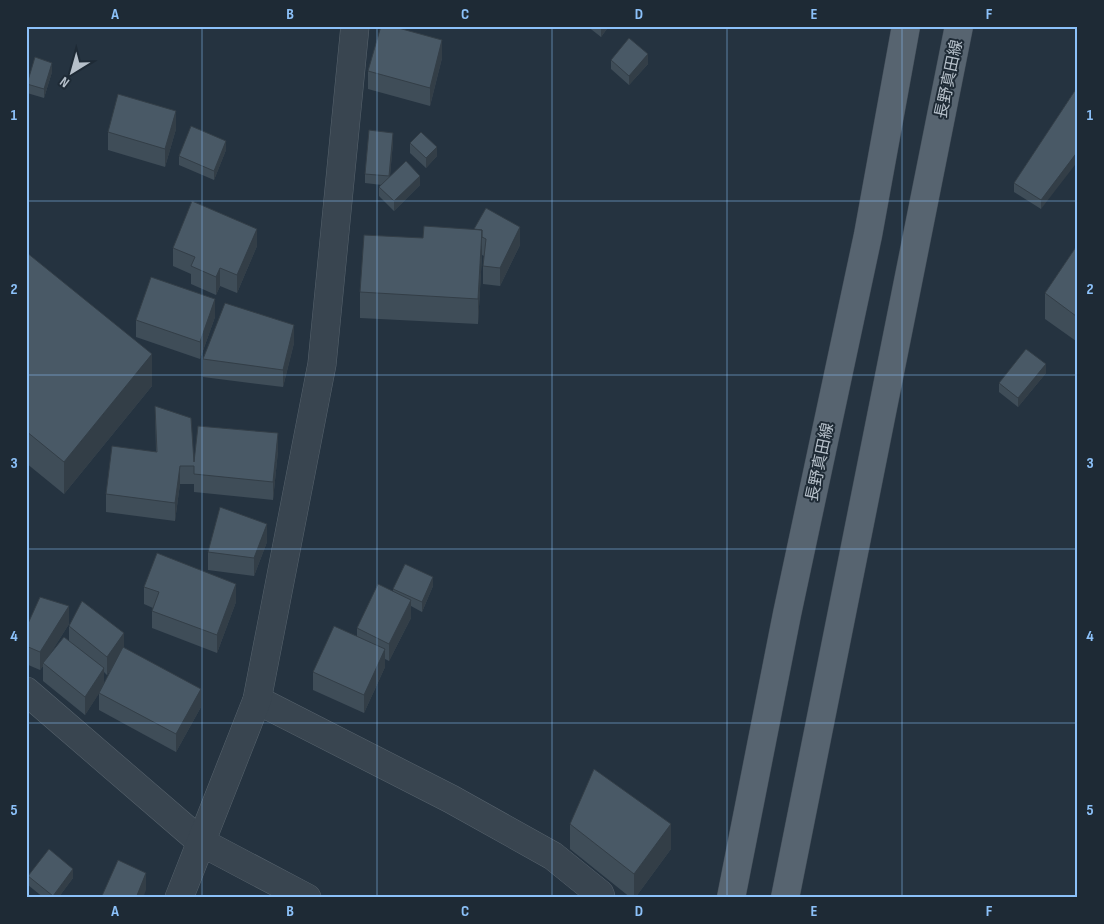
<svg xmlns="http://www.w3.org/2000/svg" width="1104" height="924" font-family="'Sofia Sans Condensed','Noto Sans JP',sans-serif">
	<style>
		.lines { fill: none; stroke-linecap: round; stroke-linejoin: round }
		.minor-casing { stroke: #57636d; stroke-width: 29 }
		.tertiary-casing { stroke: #57636d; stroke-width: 29 }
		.primary-casing { stroke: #434e59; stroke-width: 29 }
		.minor { stroke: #394550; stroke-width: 28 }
		.tertiary { stroke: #394550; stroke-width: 28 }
		.primary { stroke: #576470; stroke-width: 28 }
		.wall { fill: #3f4d58; fill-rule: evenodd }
		.shaded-wall { fill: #333e47 }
		.building { fill: #495966; stroke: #333e47 }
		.grid { fill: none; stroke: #8cc1f9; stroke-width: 1; stroke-opacity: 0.55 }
		.labels { text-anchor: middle; stroke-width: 4; stroke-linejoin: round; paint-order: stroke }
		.street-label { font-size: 16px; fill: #b6c0ca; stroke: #1e2a35 }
		.neatline { fill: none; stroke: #8cc1f9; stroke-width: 2 }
		.grid-label { font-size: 16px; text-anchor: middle; font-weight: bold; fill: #8cc1f9 }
	</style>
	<rect width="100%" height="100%" fill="#253340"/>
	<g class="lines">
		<g class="minor-casing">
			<path id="minor" d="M26,691L201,842
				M257,700L451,799L553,856L600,894L601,898"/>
		</g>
		<g class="tertiary-casing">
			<path id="tertiary" d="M201,842L307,898
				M179,898L257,700L322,364L355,26"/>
		</g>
		<g class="primary-casing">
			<path id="primary" d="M731,898L787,614L868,235L906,26
				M785,898L959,26"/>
		</g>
		<use href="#minor" class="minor"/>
		<use href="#tertiary" class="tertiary"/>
		<use href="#primary" class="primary"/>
	</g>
	<path class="wall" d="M587,26H609L601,37Z
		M442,58L430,106L368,89V71Z
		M611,60L648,64L629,85L611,69Z
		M52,72L44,98L27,93V84Z
		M1078,86L1041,209L1014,192V183Z
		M176,129L165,167L108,150V132Z
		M393,142L390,176L420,185L394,211L379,196V187L382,185L365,183V174Z
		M410,143L437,156L426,168L410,153Z
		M226,150L214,180L179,165V156Z
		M424,226L520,245L500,286L483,284V266L484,256L482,255L478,324L360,318V292L423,238Z
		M1078,244V339L1076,341L1045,319V293Z
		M257,246L237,293L220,286L216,295L191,284V274L173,266V248Z
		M26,252L152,386L64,494L26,463Z
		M215,317L200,359L136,337V320Z
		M294,343L283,387L203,377V359Z
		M1046,373L1018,407L999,392V383Z
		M155,406L194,462L278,451L273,500L194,492V484H180L175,521L106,512V494L156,452Z
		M267,542L254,576L208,570V552Z
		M433,586L422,612L411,606V618L389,661L385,659V667L364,713L313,690V672L357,636V628L393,592V589Z
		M144,587L236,602L217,653L152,628V611L153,608L144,604Z
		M69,624L50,654L69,641V626L124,648L201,707L176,752L99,710V693L85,715L43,681V666L40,670L26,664V628ZM112,667L104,684V672L107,675Z
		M570,824L671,849L635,898H631L570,849Z
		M28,876L73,878L58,898H44L28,885Z"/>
	<path class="shaded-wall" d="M601,26H609L601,37Z
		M442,40V58L430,106V88Z
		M648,54V64L629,85V76Z
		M52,63V72L44,98V89Z
		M176,111V129L165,167V149Z
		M393,133V142L389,186V176Z
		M226,141V150L214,180V171Z
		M437,147V156L426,168V158Z
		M1078,151V161L1041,209V200Z
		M420,176V185L394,211V201Z
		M520,227V245L500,286V268Z
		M257,229V246L237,293V275Z
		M482,230V255L478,324V299Z
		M220,268V286L216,295V277Z
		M215,299V317L200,359V342Z
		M1078,313V339L1076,341V316Z
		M294,325V343L283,387V370Z
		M152,354V386L64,494V462Z
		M1046,364V373L1018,407V398Z
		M278,433V451L273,500V482Z
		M180,466V484L175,521V503Z
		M267,524V542L254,576V558Z
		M433,577V586L422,612V602Z
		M236,584V602L217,653V635Z
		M411,600V618L389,661V644Z
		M69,606V624L44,664L43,663V666L40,670V652Z
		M124,633V651L107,675V657Z
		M385,649V667L364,713V695Z
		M104,668V686L85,715V697Z
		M201,689V707L176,752V734Z
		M671,824V849L635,898H634V874Z
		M73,869V878L58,898H53V896Z
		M146,873V890L143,898H136Z"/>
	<path class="building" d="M381,26H391L442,40L430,88L368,71Z
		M629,38L648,54L629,76L611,60Z
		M35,57L52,63L44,89L27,84Z
		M1078,86V151L1041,200L1014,183Z
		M118,94L176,111L165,149L108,132Z
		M191,126L226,141L214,171L179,156Z
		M369,130L393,133L389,176L365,174Z
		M421,132L437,147L426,158L410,143Z
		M406,161L420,176L394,201L379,187Z
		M192,201L257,229L237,275L220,268L216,277L191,266L195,257L173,248Z
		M486,208L520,227L500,268L483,266L486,239L482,237V230L474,229Z
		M424,226L482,230L478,299L360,292L364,235L423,238Z
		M1078,244V313L1076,316L1045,293Z
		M26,252L152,354L64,462L26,431Z
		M151,277L215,299L200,342L136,320Z
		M225,303L294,325L283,370L203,359Z
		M1026,349L1046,364L1018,398L999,383Z
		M155,406L191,418L194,462L198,426L278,433L273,482L194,474V466H180L175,503L106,494L112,446L157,452Z
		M220,507L267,524L254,558L208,552Z
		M157,553L236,584L217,635L152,611L159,592L144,587Z
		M405,564L433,577L422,602L393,589Z
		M378,584L411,600L389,644L357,628Z
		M40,597L69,606L40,652L26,646V628Z
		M82,601L124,633L107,657L69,626Z
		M334,626L385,649L364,695L313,672Z
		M64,637L104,668L85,697L43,663Z
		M123,647L201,689L176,734L99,693Z
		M594,769L671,824L634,874L570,824Z
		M49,849L73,869L53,896L28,876Z
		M118,860L146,873L136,898H101Z"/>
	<path class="grid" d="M202,26V898M377,26V898M552,26V898M727,26V898M902,26V898M26,201H1078M26,375H1078M26,549H1078M26,723H1078"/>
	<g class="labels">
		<g class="street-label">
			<text transform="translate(948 79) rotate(-78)" y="6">長野真田線</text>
			<text transform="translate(819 462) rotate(-78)" y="6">長野真田線</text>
		</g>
	</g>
	<rect width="1104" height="924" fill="none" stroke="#1e2a35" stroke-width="55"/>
	<g transform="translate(72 72) rotate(217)" stroke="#1e2a35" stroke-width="4" paint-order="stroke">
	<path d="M0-4L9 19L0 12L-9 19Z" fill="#b6c0ca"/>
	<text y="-8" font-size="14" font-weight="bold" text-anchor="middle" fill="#b6c0ca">N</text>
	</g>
	<rect x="28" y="28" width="1048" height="868" class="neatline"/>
	<g class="grid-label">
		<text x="115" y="19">A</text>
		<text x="290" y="19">B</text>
		<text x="465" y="19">C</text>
		<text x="639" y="19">D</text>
		<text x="814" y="19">E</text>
		<text x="989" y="19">F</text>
		<text x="14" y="120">1</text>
		<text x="1090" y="120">1</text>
		<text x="14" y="294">2</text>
		<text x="1090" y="294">2</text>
		<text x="14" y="468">3</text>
		<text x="1090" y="468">3</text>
		<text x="14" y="641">4</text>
		<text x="1090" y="641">4</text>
		<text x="14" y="815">5</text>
		<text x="1090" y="815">5</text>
		<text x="115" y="916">A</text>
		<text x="290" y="916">B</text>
		<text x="465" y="916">C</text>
		<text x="639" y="916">D</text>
		<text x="814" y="916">E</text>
		<text x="989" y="916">F</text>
	</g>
</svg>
